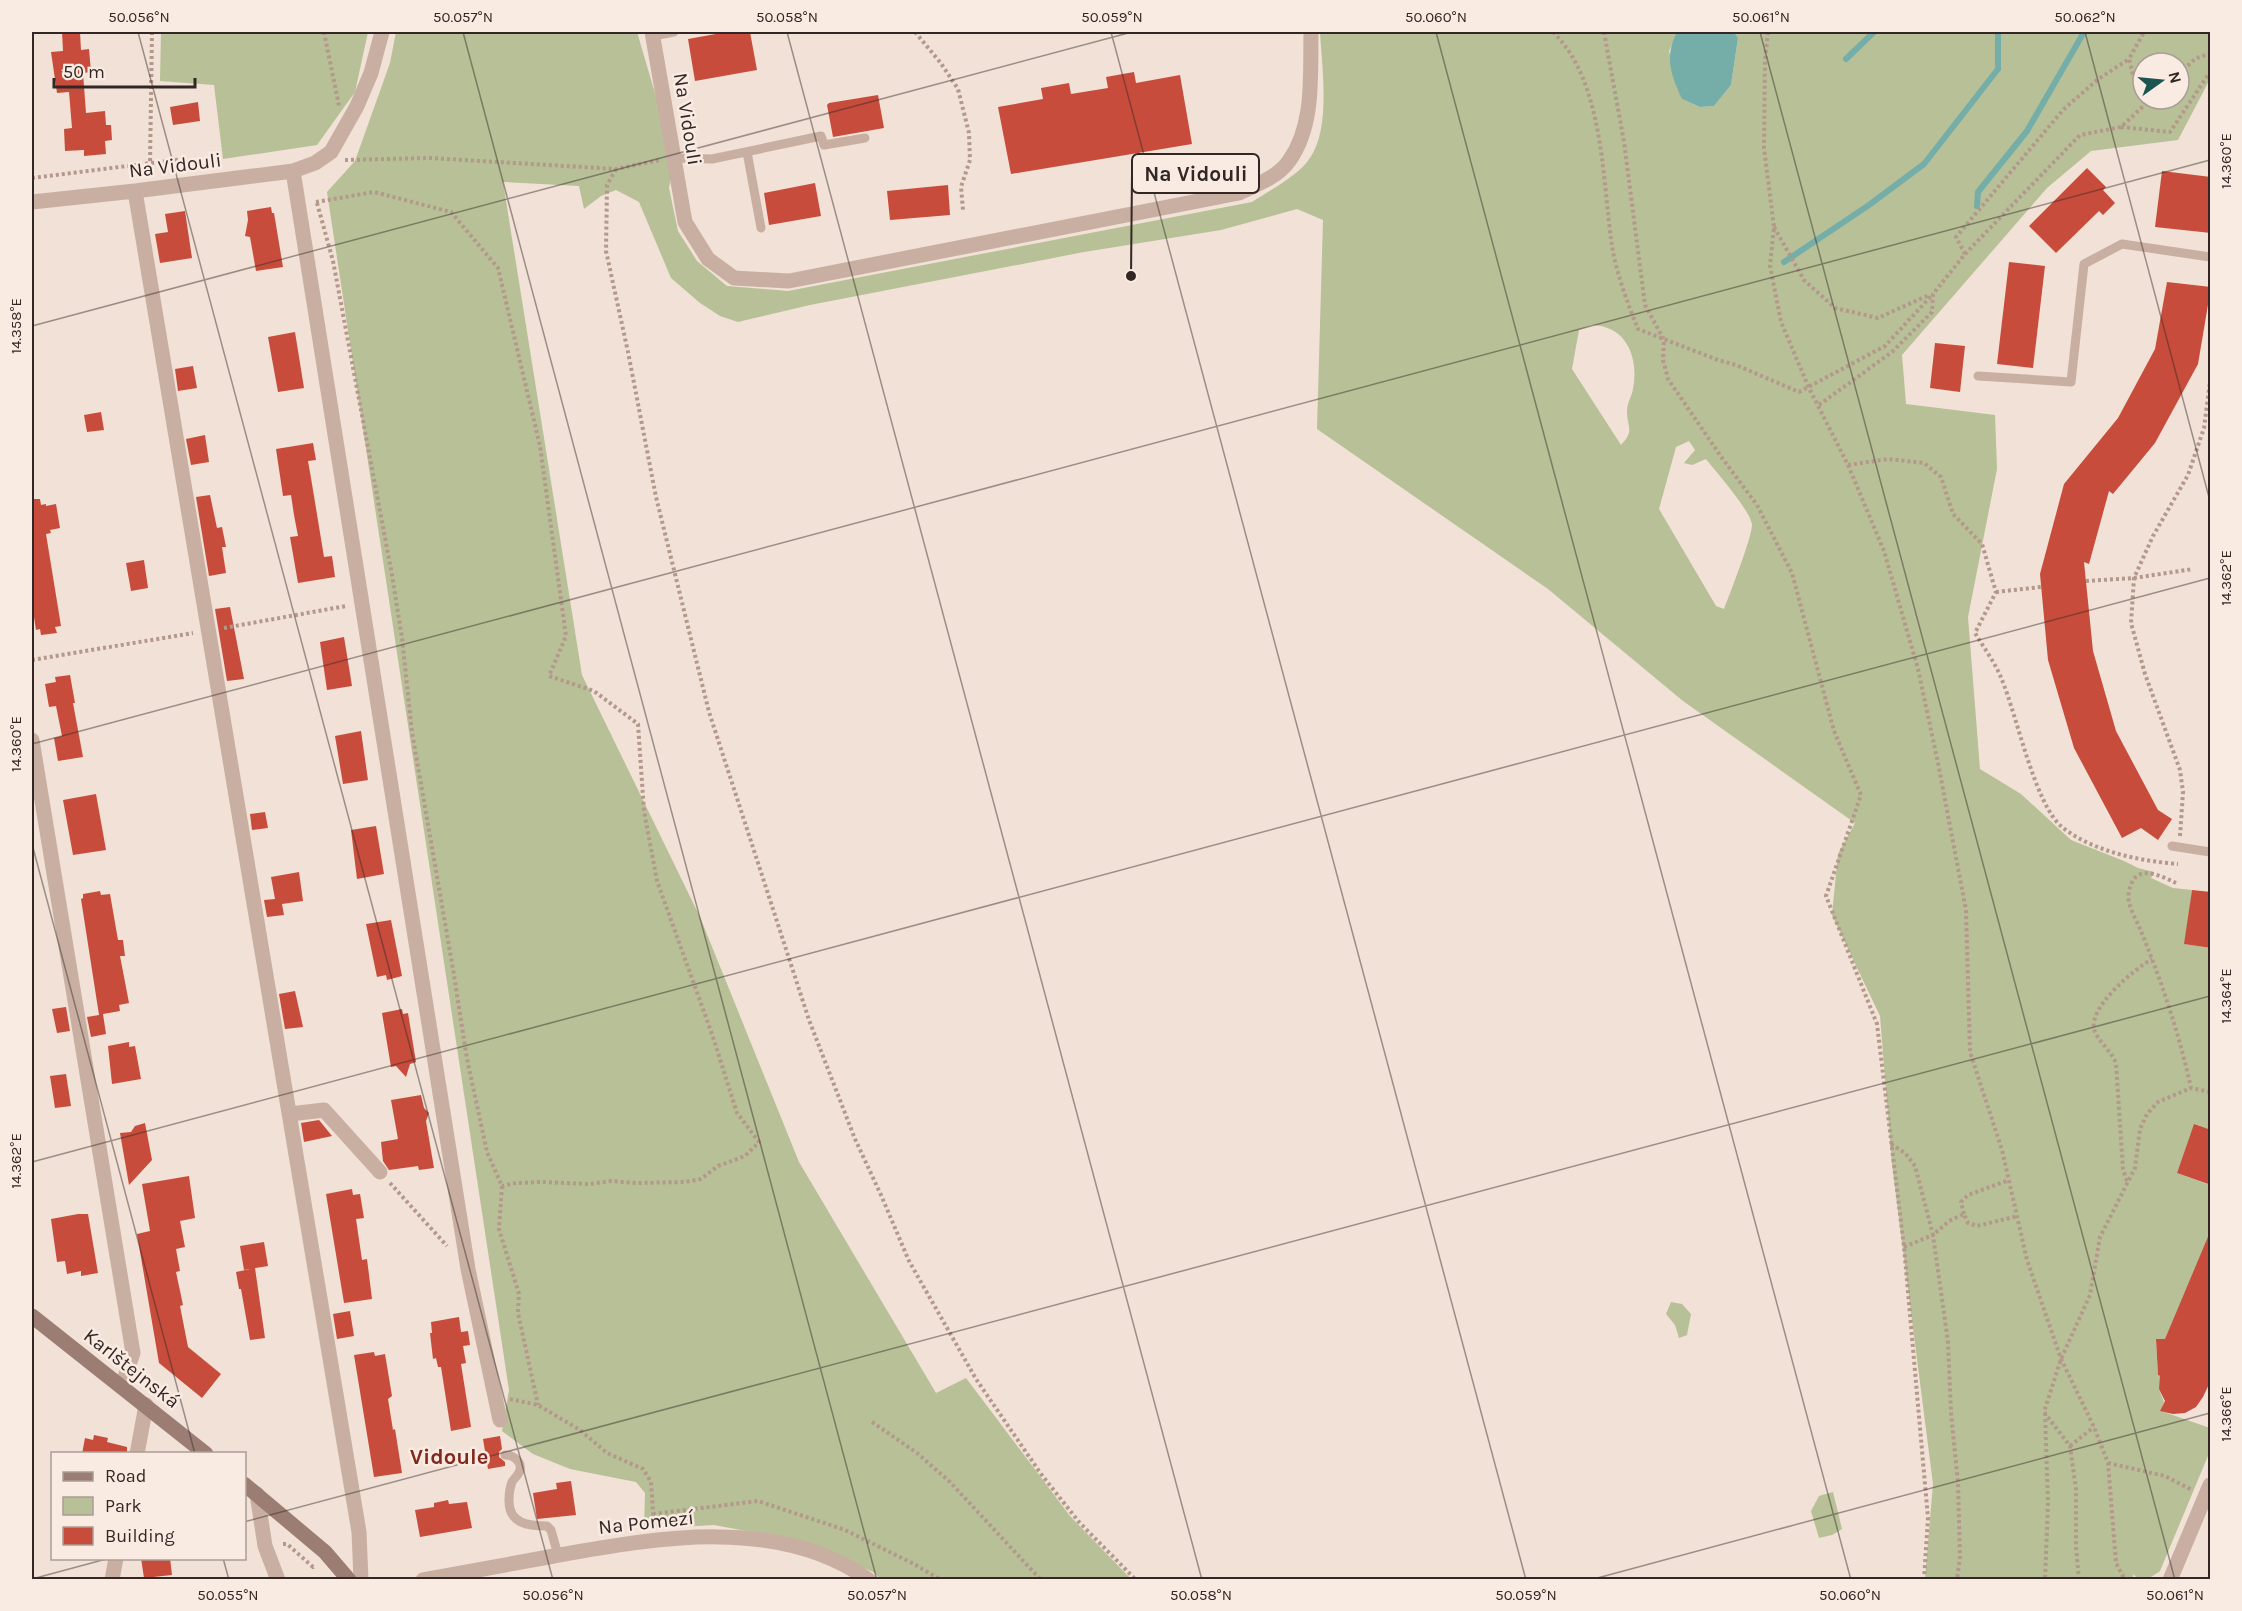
<svg xmlns="http://www.w3.org/2000/svg" width="2242" height="1611" font-family="Karla,sans-serif">
	<style>
		.green { fill: #b7c096; fill-rule: evenodd }
		.water { fill: #75aea9 }
		.lines { fill: none; stroke-linecap: round; stroke-linejoin: round }
		.stream { stroke: #75aea9; stroke-width: 6 }
		.building { fill: #c84c3c }
		.path { stroke: #b4988c; stroke-width: 4; stroke-dasharray: 3 3; stroke-linecap: butt }
		.lane { stroke: #c9afa2; stroke-width: 9 }
		.street { stroke: #c9afa2; stroke-width: 15 }
		.secondary { stroke: #9c7d74; stroke-width: 15 }
		.ticks { fill: none; stroke: #332725; stroke-width: 1.5; stroke-opacity: 0.45 }
		.labels { text-anchor: middle; stroke-width: 5; stroke-linejoin: round; paint-order: stroke }
		.street-label { font-size: 20px; fill: #332725; stroke: #f9ebe2 }
		.quarter-label { font-size: 22px; font-weight: bold; fill: #83281d; stroke: #f9ebe2 }
		.leader { fill: none; stroke: #332725; stroke-width: 2 }
		.callout-dot { fill: #332725; stroke: #f9ebe2; stroke-width: 2 }
		.callout { fill: #f9ebe2; stroke: #332725; stroke-width: 2 }
		.callout-label { font-size: 21px; text-anchor: middle; font-weight: bold; fill: #332725 }
		.neatline { fill: none; stroke: #332725; stroke-width: 2 }
		.ticks-label { font-size: 15px; text-anchor: middle; fill: #332725 }
	</style>
	<rect width="100%" height="100%" fill="#f1e1d6"/>
	<path class="green" d="M161,32H368L355,92L317,145L223,159L214,85L160,81Z
		M396,32H637L674,158L669,188L678,231L697,261L727,286L788,291L1252,202C1270,190 1298,176 1310,158C1331,128 1322,67 1320,32H1677L1669,51L1682,99L1700,107L1714,106L1731,85L1738,38L1734,32H2210V79L2178,140L2091,151L2047,188L1902,355L1906,404L1995,415L1997,469L1968,617L1980,769L2021,794L2071,840L2124,861L2138,868L2154,872L2151,878L2173,888L2192,890L2185,944L2210,948V1130L2194,1125L2177,1173L2210,1185V1251L2204,1248L2165,1340H2156L2158,1375L2162,1377L2159,1389L2164,1402L2161,1411L2210,1428V1451L2160,1571C2152,1577 2141,1584 2133,1574V1580L1925,1579L1933,1484L1892,1164L1880,1016L1832,915L1838,854L1855,823L1683,701L1548,589L1317,429L1323,220L1297,209L1221,230L1084,252L810,305L738,322L720,316L700,303L671,278L639,202L616,190L601,196L584,209L579,186L503,182L582,675L700,917L799,1162L936,1393L966,1378L1070,1516L1131,1579H881L873,1572L805,1542L714,1525L644,1529L645,1493L636,1482L570,1469L533,1454L502,1431L509,1390L327,192L355,161L390,63ZM2143,63H2179V99H2143ZM1592,325C1627,326 1639,358 1633,389C1632,396 1627,403 1627,411C1627,428 1635,430 1621,445L1572,369L1579,330ZM1689,441L1695,450L1684,463L1692,465L1706,459C1717,473 1749,509 1752,524C1753,535 1729,596 1724,609L1716,606L1659,509L1676,447Z
		M1671,1302L1682,1304L1691,1314L1687,1335L1679,1338L1675,1325L1666,1314Z
		M1833,1492L1842,1529L1832,1535L1819,1538L1811,1511L1819,1496Z"/>
	<path class="water" d="M1677,32H1734L1738,38L1731,85L1714,106L1700,107L1682,99C1671,76 1664,56 1677,32Z"/>
	<g class="lines">
		<path class="stream" d="M1846,59L1874,32
			M1977,206L1978,192L2027,131L2084,32
			M1784,262L1869,205L1924,164L1998,69V32"/>
	</g>
	<path class="building" d="M62,32H80L81,50L89,49L91,72L83,73L86,113L105,111L106,125H111L112,140L105,141L106,154L84,156V150L65,151L64,129L72,128L69,92L57,93L51,52L63,51Z
		M727,32H750L757,70L695,81L688,39Z
		M1134,72L1136,83L1180,75L1192,144L1011,174L998,107L1043,99L1041,88L1069,83L1071,94L1108,88L1106,77Z
		M878,95L884,128L833,137L827,105L829,103Z
		M198,102L200,121L173,125L170,107Z
		M2087,168L2106,187L2103,190L2115,203L2103,215L2099,211L2056,253L2029,226Z
		M2162,171L2211,177V233L2155,227Z
		M815,183L821,216L769,225L764,193Z
		M948,185L950,215L890,220L887,191Z
		M271,207L272,213H274L283,267L256,271L250,237L245,236L248,220L247,211Z
		M185,211L192,258L160,263L155,234L168,232L165,214Z
		M2009,262L2045,266L2033,368L1997,364Z
		M2167,282L2211,287L2198,364L2155,443L2113,494L2109,491L2089,564L2084,562L2093,651L2116,731L2158,810L2172,819L2158,840L2141,828L2122,838L2074,748L2048,660L2040,574L2064,484L2118,418L2155,349Z
		M295,332L304,388L278,392L268,337Z
		M1935,343L1965,346L1960,392L1930,388Z
		M193,366L197,388L178,391L175,369Z
		M101,412L104,430L87,432L84,415Z
		M205,435L209,462L191,465L186,439Z
		M313,443L316,460L308,461L311,478L324,557L332,556L335,577L298,583L290,537L298,536L294,515L291,495L283,496L276,449Z
		M210,495L217,528L222,527L226,547H222L226,573L209,576L196,497Z
		M32,499H40L41,505L46,504V506L56,504L60,528L50,530L51,533L46,534L61,626L55,627L57,633L41,635L40,629L36,630L32,604Z
		M144,560L148,588L131,591L126,563Z
		M230,607L244,679L227,681L215,609Z
		M344,637L352,686L327,690L320,642Z
		M70,675L75,703H73L83,757L58,761L54,738L62,736L56,706L49,707L45,684L56,682L55,677Z
		M361,731L368,780L343,784L335,736Z
		M96,794L106,850L73,855L63,800Z
		M265,812L268,828L252,830L250,814Z
		M376,826L384,874L357,879L351,830Z
		M299,872L303,901L282,904L284,915L267,917L264,900L275,899L271,877Z
		M2192,890L2211,892V948L2184,944Z
		M100,891L101,895L110,894L118,940H123L125,956H120L129,1003L119,1005L120,1011L103,1014L106,1034L91,1037L87,1017L99,1015L81,899L83,898V894Z
		M391,920L402,976L387,980L386,975L377,977L366,924Z
		M295,991L303,1027L285,1029L279,994Z
		M66,1007L70,1031L57,1033L52,1009Z
		M402,1009L403,1014L408,1013L416,1062L410,1064L406,1077L396,1066L391,1067L382,1013Z
		M129,1042V1047L135,1046L141,1079L112,1084L108,1046Z
		M66,1074L71,1106L55,1108L50,1076Z
		M421,1095L424,1108L429,1113L426,1121L434,1168L419,1170L418,1166L389,1170L383,1161L381,1142L398,1139L391,1100Z
		M319,1120L332,1136L304,1142L301,1123Z
		M145,1123L152,1160L129,1185L120,1133L131,1132L135,1126Z
		M2194,1124L2211,1130V1185L2177,1173Z
		M189,1176L195,1218L180,1221L185,1247L176,1249L180,1271L176,1272L183,1305L180,1306L188,1347L221,1374L202,1398L159,1363L137,1234L150,1231L142,1184Z
		M352,1189L353,1195L360,1194L364,1218L356,1219L362,1260L367,1259L372,1299L344,1303L326,1194Z
		M78,1214H88L98,1273L81,1276V1271L67,1274L65,1261L57,1262L51,1219Z
		M2210,1232L2211,1380L2203,1397L2196,1407L2185,1413L2173,1414L2160,1411L2165,1401L2159,1389L2160,1376L2158,1375L2156,1339H2165Z
		M264,1242L268,1266L244,1270L240,1246Z
		M255,1268L265,1338L250,1340L241,1289H239L236,1272Z
		M350,1311L354,1336L337,1339L333,1314Z
		M459,1317L461,1332L468,1331L470,1345L463,1346L466,1363L461,1364L471,1427L451,1431L441,1367H438L436,1358L433,1359L430,1333H432L431,1322Z
		M374,1352L375,1356L385,1354L392,1396L388,1399L393,1430L395,1429L402,1473L374,1477L354,1355Z
		M94,1435L108,1438L107,1442L127,1447V1454H82L85,1438L93,1440Z
		M500,1436L502,1449L499,1452V1457L505,1462V1466L488,1469L483,1439Z
		M571,1481L576,1515L537,1519L533,1493L557,1489L556,1483Z
		M448,1500L449,1504L467,1502L472,1528L420,1537L415,1510L434,1507V1503Z
		M141,1558H170L172,1575L144,1578Z"/>
	<g class="lines">
		<path class="path" d="M152,32L150,163L152,175
			M324,32L339,106
			M915,32L940,62L958,89L969,133L970,160L961,187L963,210
			M1553,32C1604,82 1602,178 1612,246C1616,272 1628,305 1638,329L1718,360L1736,365L1799,392L1885,346L1933,294
			M1604,32L1624,142L1645,305L1664,340L1663,360L1668,379L1722,458L1757,505L1792,573L1834,731L1861,795L1826,896L1877,1024L1904,1247L1928,1518L1924,1580
			M1768,32L1765,60L1764,148L1774,227L1770,266L1781,322L1809,388L1848,465L1884,551L1918,669L1938,763L1966,910L1970,1052L2002,1150L2027,1260L2061,1359L2094,1427L2108,1463L2116,1563L2125,1580
			M2179,74L2196,58L2210,54
			M2143,96L2135,82L2129,59L2144,32
			M2121,127L2170,132L2210,72
			M345,160L430,158L616,169L660,160
			M616,169L607,185L606,251L628,352L656,497L709,712L809,1020L855,1139L881,1195L909,1261L976,1379L1041,1474L1079,1522L1136,1580
			M32,178L183,159L184,168
			M316,202L374,192L451,212L498,268L540,446L566,636L549,676L594,691L638,724L644,811L657,881L713,1037L737,1113L759,1142L745,1156L718,1166L701,1179L685,1182L636,1183L611,1181L590,1184L543,1182L516,1183L502,1186
			M317,203L333,261L392,575L402,638L412,732L453,969L467,1059L487,1152L502,1186L499,1229L519,1294L518,1313L538,1405
			M1774,227L1804,280L1835,308L1878,318L1929,295
			M1965,254L1956,237L2063,110L2097,80L2129,59
			M1819,405L1892,352L1932,312L1933,294L1965,254L2080,135L2121,127L2151,99
			M1848,465L1888,459L1924,463L1941,477L1953,514L1982,544L1996,592L1975,633C1984,648 1996,664 2002,680C2017,716 2035,805 2062,827C2093,852 2141,861 2178,864
			M2086,581L2134,578L2193,569
			M1996,592L2041,587
			M224,628L346,606
			M32,660L193,633
			M2180,836L2183,792L2180,770L2145,674L2131,623L2134,578L2153,536L2188,475L2204,428L2210,382
			M2176,883C2159,875 2134,862 2129,892C2126,904 2136,919 2141,931C2162,983 2179,1033 2191,1088
			M1891,1144L1905,1153L1915,1166L1933,1235L1949,1221L1964,1214L1968,1223L1977,1226L2018,1216
			M2127,1181L2123,1169L2116,1063C2111,1051 2100,1043 2095,1032C2085,1009 2135,969 2152,959
			M390,1183L447,1246
			M1964,1214L1961,1202L1968,1195L2009,1180
			M1904,1247L1933,1235L1948,1342L1951,1413L1958,1483L1960,1557L1957,1580
			M510,1399L538,1405L580,1430L607,1453L643,1469L651,1482L654,1526
			M2045,1413L2048,1503L2045,1580
			M872,1422L917,1453L950,1482L1041,1580
			M2070,1446L2094,1427
			M2108,1463L2165,1476L2192,1490
			M653,1514L758,1501L845,1530L914,1564L941,1580
			M283,1544H287L313,1567L315,1565
			M2079,1580L2076,1547V1489L2070,1446L2044,1412L2061,1359L2090,1295L2100,1237L2135,1168L2140,1129L2147,1114L2158,1102L2191,1088L2210,1092"/>
		<path class="lane" d="M653,36L674,32
			M747,152L761,228
			M674,158L712,159L821,136L824,145L865,138
			M1978,376L2071,382L2084,264L2122,244L2210,257
			M2172,846L2210,852
			M505,1455C513,1455 522,1461 520,1470C519,1475 515,1477 512,1482C510,1487 509,1495 509,1501C509,1524 529,1526 547,1526L551,1530L558,1555"/>
		<path class="street" d="M652,32L685,222L708,259L734,278L789,281L1239,193C1256,185 1278,177 1289,161C1315,125 1310,74 1311,32
			M293,171L468,1269L500,1420
			M135,191L359,1532L361,1580
			M32,202L135,191L293,171L315,163L331,152L357,106L371,73L382,32
			M32,740L133,1353L122,1386
			M290,1114L324,1110L380,1172
			M137,1454L146,1405
			M257,1494L265,1546L278,1580
			M112,1580L116,1558
			M423,1580C466,1572 510,1564 554,1556C655,1538 779,1515 869,1580
			M2170,1580L2210,1485"/>
		<path class="secondary" d="M32,1316L206,1454
			M244,1484L325,1552L349,1580"/>
	</g>
	<path class="ticks" d="M138,32L553,1580M463,32L877,1580M787,32L1202,1580M1111,32L1526,1580M1436,32L1851,1580M1760,32L2175,1580M2085,32L2210,501M32,326L1132,32M32,744L2210,160M32,844L195,1454M32,1162L2210,578M244,1522L2210,996M223,1558L229,1580M32,1579L110,1558M1590,1580L2210,1413"/>
	<g class="labels">
		<g class="street-label">
			<text transform="translate(688 119) rotate(81)" y="7">Na Vidouli</text>
			<text transform="translate(175 165) rotate(-7)" y="7">Na Vidouli</text>
			<text transform="translate(132 1368) rotate(38)" y="7">Karlštejnská</text>
			<text transform="translate(646 1522) rotate(-6)" y="7">Na Pomezí</text>
		</g>
		<g class="quarter-label">
			<text x="449" y="1464">Vidoule</text>
		</g>
	</g>
	<path class="leader" d="M1131 276L1132 174"/>
	<circle class="callout-dot" cx="1131" cy="276" r="6"/>
	<rect class="callout" x="1132" y="154" width="127" height="39" rx="6"/>
	<g class="callout-label">
		<text x="1196" y="181">Na Vidouli</text>
	</g>
	<rect width="2242" height="1611" fill="none" stroke="#f9ebe2" stroke-width="66"/>
	<rect x="51" y="1452" width="195" height="108" fill="#f9ebe2" stroke="#aa9d96" stroke-width="1.5"/>
	<rect x="63" y="1472" width="30" height="9" fill="#9c7d74" stroke="#aa9d96" stroke-width="1.5"/>
	<text x="105" y="1482" font-size="18" fill="#332725">Road</text>
	<rect x="63" y="1497" width="30" height="18" fill="#b7c096" stroke="#aa9d96" stroke-width="1.5"/>
	<text x="105" y="1512" font-size="18" fill="#332725">Park</text>
	<rect x="63" y="1527" width="30" height="18" fill="#c84c3c" stroke="#aa9d96" stroke-width="1.5"/>
	<text x="105" y="1542" font-size="18" fill="#332725">Building</text>
	<g transform="translate(2161 81) rotate(75)"><circle r="28" fill="#f9ebe2" stroke="#aa9d96" stroke-width="1.5"/>
	<path d="M0-4.5L10 22L0 15L-10 22Z" fill="#1a5551"/>
	<text y="-9" font-size="16" font-weight="bold" text-anchor="middle" fill="#332725">N</text>
	</g>
	<path d="M54 78v9h141v-9" fill="none" stroke="#332725" stroke-width="3"/>
	<text x="63" y="78" font-size="18" fill="#332725" stroke="#f9ebe2" stroke-width="4.5" paint-order="stroke">50 m</text>
	<rect x="33" y="33" width="2176" height="1545" class="neatline"/>
	<g class="ticks-label">
		<text x="139" y="22">50.056°N</text>
		<text x="463" y="22">50.057°N</text>
		<text x="787" y="22">50.058°N</text>
		<text x="1112" y="22">50.059°N</text>
		<text x="1436" y="22">50.060°N</text>
		<text x="1761" y="22">50.061°N</text>
		<text x="2085" y="22">50.062°N</text>
		<text transform="translate(2226 161) rotate(-90)" y="5">14.360°E</text>
		<text transform="translate(16 326) rotate(-90)" y="5">14.358°E</text>
		<text transform="translate(2226 578) rotate(-90)" y="5">14.362°E</text>
		<text transform="translate(16 744) rotate(-90)" y="5">14.360°E</text>
		<text transform="translate(2226 996) rotate(-90)" y="5">14.364°E</text>
		<text transform="translate(16 1161) rotate(-90)" y="5">14.362°E</text>
		<text transform="translate(2226 1414) rotate(-90)" y="5">14.366°E</text>
		<text x="228" y="1600">50.055°N</text>
		<text x="553" y="1600">50.056°N</text>
		<text x="877" y="1600">50.057°N</text>
		<text x="1201" y="1600">50.058°N</text>
		<text x="1526" y="1600">50.059°N</text>
		<text x="1850" y="1600">50.060°N</text>
		<text x="2175" y="1600">50.061°N</text>
	</g>
</svg>
